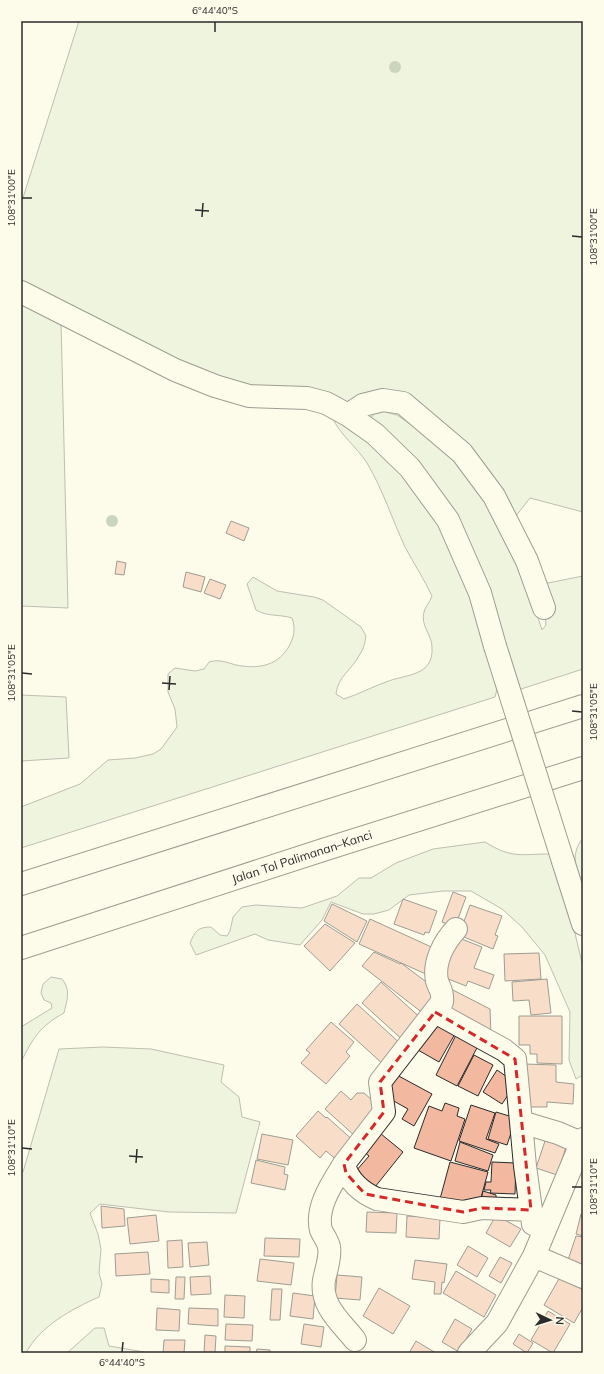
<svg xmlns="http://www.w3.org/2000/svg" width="604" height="1374" font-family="Mulish,sans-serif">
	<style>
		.green { fill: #deebd1; stroke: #74746e }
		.building { fill: #f2b8a0; stroke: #2b2b2b }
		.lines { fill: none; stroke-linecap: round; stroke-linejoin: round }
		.minor-casing { stroke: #2b2b2b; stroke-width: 24 }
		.highway-casing { stroke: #2b2b2b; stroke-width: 24 }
		.minor { stroke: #fdfbea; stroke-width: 22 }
		.highway { stroke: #fdfbea; stroke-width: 22 }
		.minor-bridge-casing { stroke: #2b2b2b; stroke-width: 24; stroke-linecap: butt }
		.minor-bridge { stroke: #fdfbea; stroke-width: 22 }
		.tree { fill: #8ea78a }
		.marked { fill: none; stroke: #d62828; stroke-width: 3; stroke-dasharray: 8 5; stroke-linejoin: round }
		.ticks { fill: none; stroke: #2b2b2b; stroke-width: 1.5 }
		.labels { text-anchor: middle; stroke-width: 3; stroke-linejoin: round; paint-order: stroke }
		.street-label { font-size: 12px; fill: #2b2b2b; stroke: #fdfbea }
		.neatline { fill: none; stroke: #2b2b2b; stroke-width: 1.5 }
		.ticks-label { font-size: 10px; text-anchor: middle; fill: #2b2b2b }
	</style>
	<rect width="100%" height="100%" fill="#fdfbea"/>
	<path class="green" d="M79,21H583V512L530,498L512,521L427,417L217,379L21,283V204Z
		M21,300L61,321L68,608L21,606Z
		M381,411L397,415L422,432L458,463L476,484L525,577L542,630L546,625L543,584L583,576V669L518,690L494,612L371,418L375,412Z
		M332,417L377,446L435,512L488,638L497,689L495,697L21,848V807L80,784L108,760L135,758L153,754L161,749L177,727L175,709L168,692V674L175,668L195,671L204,669L209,662C219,659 225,662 236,665C256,669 276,667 288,648C294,638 296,629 292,618C279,614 268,617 256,610L247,584L253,577L277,591L314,597L323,600L361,627L366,636C365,642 364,649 360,654C352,670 338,676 336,694L344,699C359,694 372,687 386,682C405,674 434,677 432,647C432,635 420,625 424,612C425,607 430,602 432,596C424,579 414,564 405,547C392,519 383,490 367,463C356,446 340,435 332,417Z
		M21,695L66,697L69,758L21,761Z
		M583,838V895C578,875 568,856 583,838Z
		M485,842C512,859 521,854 550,854L573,925L583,967V1075L576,1079L569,1060L570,1012L545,955L522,927L502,909L471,891H443L409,895L389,910L374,914H363L331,902L322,920L300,945L268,940L255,934L196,955L190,943C195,931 198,927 211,927L220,935L227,936L230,931L233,917L242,907L256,905L302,908L337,896L359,878H371L396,863L433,849Z
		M51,977L62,979C71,990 67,1000 64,1013C40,1026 33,1038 21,1062V1027L52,1008L51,1003L44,1000L41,993L43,984Z
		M103,1047L151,1049L224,1065L221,1082L239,1097L242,1117L260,1122L236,1213L169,1212L100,1204L90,1213L98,1234L101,1249L99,1273L102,1284L99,1297C72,1309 40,1326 26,1353H21V1172H23L59,1049Z
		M95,1328H104L109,1346L150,1353H67Z"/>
	<path class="building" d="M231,521L249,528L244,541L226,533Z
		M117,561L126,563L124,575L115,574Z
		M186,572L205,577L201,592L183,587Z
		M210,579L226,585L220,599L204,593Z
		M453,892L466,897L455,927L442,922Z
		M403,899L437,911L429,933L425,932L424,935L394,924Z
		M332,904L367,921L357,942L324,921Z
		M470,905L502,916L495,935L498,936L493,949L459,935Z
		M370,919L438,950L428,975L359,944Z
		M325,924L355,943L330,971L304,946Z
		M454,936L482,947L474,968L494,975L489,989L468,981L466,986L443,977Z
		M374,952L400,964L401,963L441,993L424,1014L362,966Z
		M539,953L541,979L505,981L504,954Z
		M547,979L551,1013L531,1015L529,1000L513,1001L512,982Z
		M381,982L424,1021L405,1042L362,1003Z
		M451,989L490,1009L491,1036L447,1014Z
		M357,1004L403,1046L385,1066L339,1024Z
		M519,1016H562V1064L537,1063V1054H530V1045H519Z
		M435,1020L456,1032L439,1062L418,1050Z
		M331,1022L354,1042L346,1052L350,1056L326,1084L301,1063L310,1053L306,1050Z
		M457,1033L479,1044L457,1086L436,1075Z
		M474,1055L493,1065L478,1096L458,1086Z
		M524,1064L556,1065V1082L574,1084L573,1104L547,1102V1107H525Z
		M497,1070L516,1083L502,1104L483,1092Z
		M395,1074L432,1094L414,1126L402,1119L408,1109L383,1095Z
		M341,1091L351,1100L357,1093H364L382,1109L356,1137L325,1109Z
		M445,1103L459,1108L457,1116L465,1119L451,1161L414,1148L429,1106L442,1111Z
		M471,1105L495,1113L486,1139L499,1144L495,1153L459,1141Z
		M318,1111L326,1118L327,1117L355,1142L338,1161L326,1151L320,1158L296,1136Z
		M496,1112L516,1118L507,1145L488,1139Z
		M375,1129L403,1152L375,1187L356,1171L369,1156L360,1149Z
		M262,1134L293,1140L288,1165L257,1159Z
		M550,1138L567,1144L557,1175L536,1168L545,1141L549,1142Z
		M460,1142L493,1155L488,1171L455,1161Z
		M256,1160L285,1167L284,1174L288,1175L285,1190L251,1183Z
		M450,1162L488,1172L479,1205L440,1199Z
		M492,1162L516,1163L515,1194L490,1193L491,1190H484L486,1182H491Z
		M483,1191L496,1195V1207L480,1205Z
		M101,1206L124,1209L125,1226L102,1228Z
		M367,1212L397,1213L396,1233L366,1232Z
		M581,1214L583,1215V1236L576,1234Z
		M156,1215L159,1241L130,1244L127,1218Z
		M496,1215L521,1229L510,1247L486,1233Z
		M407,1216L440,1218L439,1239L406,1237Z
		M576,1236L583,1237V1272L566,1266Z
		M265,1238L300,1239L299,1257L264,1256Z
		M182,1240L183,1267L168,1268L167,1241Z
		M207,1242L209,1265L190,1267L188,1243Z
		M468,1246L488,1258L477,1277L457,1265Z
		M148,1252L150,1274L116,1276L115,1254Z
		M500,1257L512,1263L501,1283L489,1276Z
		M260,1259L294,1263L291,1285L257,1281Z
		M415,1260L447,1264L444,1283L442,1282L441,1294H434L435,1282L412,1279Z
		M456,1271L496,1295L484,1317L443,1293Z
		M337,1275L362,1277L360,1300L335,1298Z
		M210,1276L211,1294L191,1295L190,1277Z
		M176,1277H185L184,1299H175Z
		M560,1277L583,1290V1307L574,1323L544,1305Z
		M151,1279L169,1280V1293L151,1292Z
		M379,1288L410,1306L393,1334L363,1316Z
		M272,1289H282L280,1320H270Z
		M293,1293L315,1296L313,1319L290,1316Z
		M225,1295L245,1296L244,1318L224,1317Z
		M157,1308L180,1310L179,1331L156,1330Z
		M189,1308L218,1309V1326L188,1324Z
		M548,1311L570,1324L553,1353L531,1340Z
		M455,1319L472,1329L459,1352L442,1342Z
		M226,1324L253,1325L252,1341L225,1340Z
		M304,1324L324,1327L321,1347L301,1344Z
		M519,1334L533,1343L527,1353L513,1344Z
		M205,1335L216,1336L215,1353H204Z
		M164,1340H185L184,1353H163Z
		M416,1341L436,1353H409Z
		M225,1346L250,1347V1353H225Z
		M257,1349L270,1350V1353H256Z"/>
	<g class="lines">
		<g class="minor-casing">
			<path id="minor" d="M21,292L175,370L215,386L249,396L307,398L326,403L348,415L375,434L410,468L448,520L480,593L495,646
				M348,415L363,405L383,400L403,403L462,453L494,496L527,561L544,608
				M563,861L583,924
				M456,929C444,942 433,962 437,981C440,990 443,991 442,1002L380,1082L384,1112L344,1164C347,1180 362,1193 377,1199L463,1212L482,1208L531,1210
				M435,1012L504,1050L515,1059L521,1122
				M344,1164C333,1182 315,1207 321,1230C323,1235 328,1241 329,1247C331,1257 326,1270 324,1280C320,1306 341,1322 355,1340
				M533,1224L525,1166L521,1122L558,1133L581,1143
				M534,1256L583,1277
				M469,1353L497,1323L534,1256L583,1139"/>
		</g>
		<g class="highway-casing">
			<path id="highway" d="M21,884L583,706
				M21,948L326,849L583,768"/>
		</g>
		<use href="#minor" class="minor"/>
		<use href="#highway" class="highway"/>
		<g class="minor-bridge-casing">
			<path id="minor-bridge" d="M495,646L563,861"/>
		</g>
		<use href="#minor-bridge" class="minor-bridge"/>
	</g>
	<g class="tree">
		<circle cx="395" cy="67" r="6"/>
		<circle cx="112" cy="521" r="6"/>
	</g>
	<path d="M0 0H604V1374H0ZM435,1012L515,1059L531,1210L482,1208L463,1212L365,1194L346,1173L344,1164L384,1112L380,1082Z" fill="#fdfbea" fill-opacity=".55" fill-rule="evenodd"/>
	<path class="marked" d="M435,1012L515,1059L531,1210L482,1208L463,1212L365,1194L346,1173L344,1164L384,1112L380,1082Z"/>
	<path class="ticks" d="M215,32V22M22,198H32M195,210L209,211M202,217L203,203M572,236L582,237M22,673L32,674M162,683L176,684M169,690L170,676M572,711L582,712M22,1148L32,1149M129,1156L143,1157M136,1163L137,1149M572,1187H582M122,1352L123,1342"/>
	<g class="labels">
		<g class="street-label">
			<text transform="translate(302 857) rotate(-18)" y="4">Jalan Tol Palimanan–Kanci</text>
		</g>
	</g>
	<rect width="604" height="1374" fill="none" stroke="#fdfbea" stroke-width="44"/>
	<g transform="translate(550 1320) rotate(94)" stroke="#fdfbea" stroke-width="3" paint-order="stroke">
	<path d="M0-3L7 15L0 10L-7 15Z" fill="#2b2b2b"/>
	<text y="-6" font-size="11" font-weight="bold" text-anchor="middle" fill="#2b2b2b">N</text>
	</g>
	<rect x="22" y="22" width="560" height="1330" class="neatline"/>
	<g class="ticks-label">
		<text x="215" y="14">6°44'40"S</text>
		<text transform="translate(11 198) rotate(-90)" y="4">108°31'00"E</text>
		<text transform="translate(593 237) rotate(-90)" y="4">108°31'00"E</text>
		<text transform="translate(11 673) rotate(-90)" y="4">108°31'05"E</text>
		<text transform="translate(593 712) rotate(-90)" y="4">108°31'05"E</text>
		<text transform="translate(11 1148) rotate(-90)" y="4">108°31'10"E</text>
		<text transform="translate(593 1187) rotate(-90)" y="4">108°31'10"E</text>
		<text x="122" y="1366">6°44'40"S</text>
	</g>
</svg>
